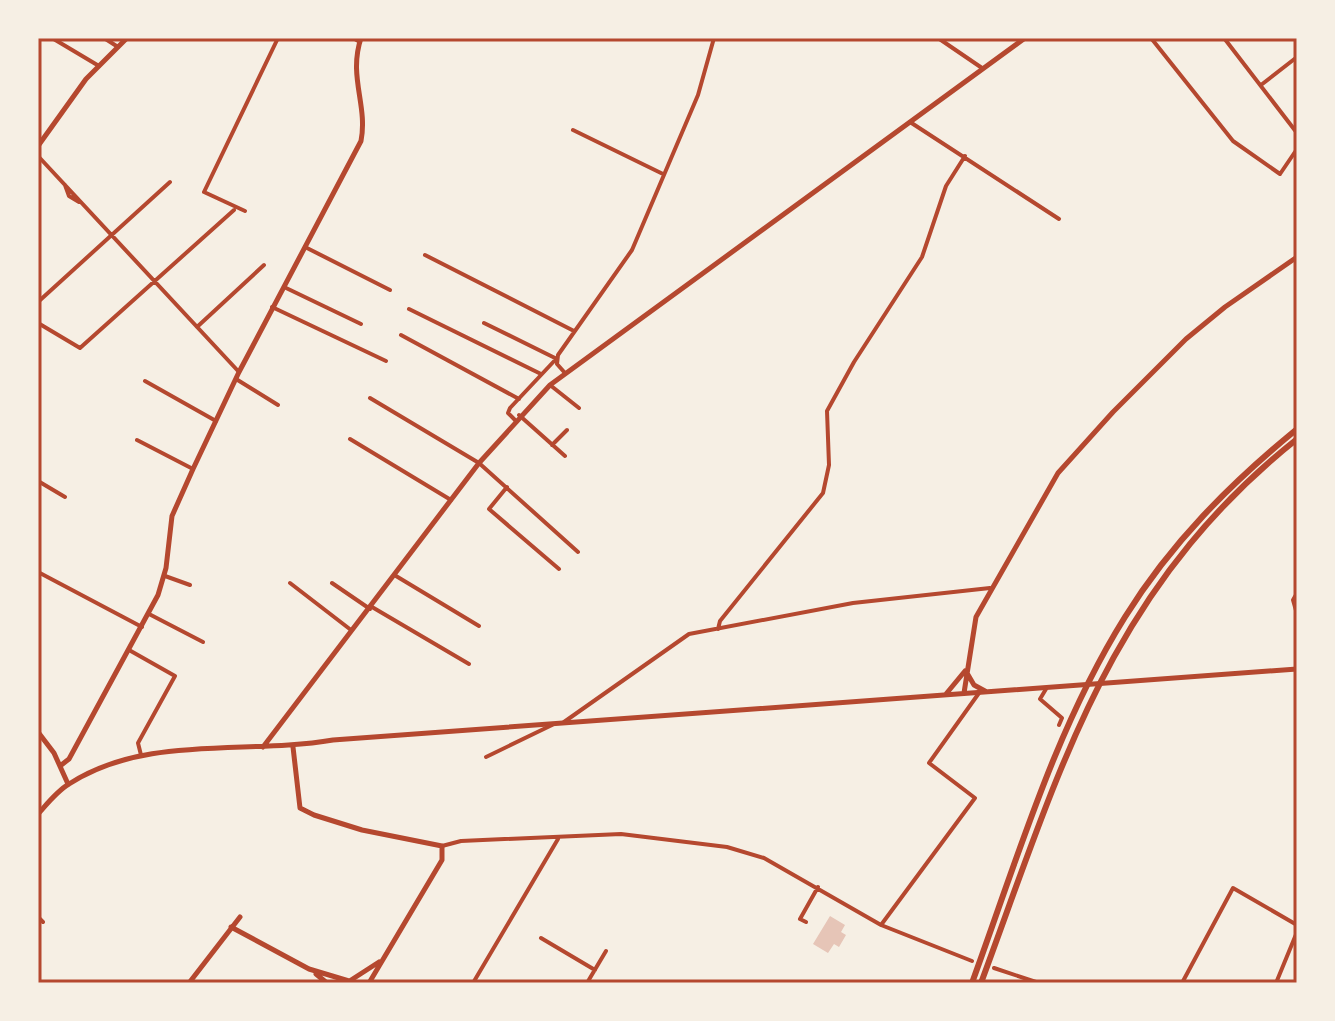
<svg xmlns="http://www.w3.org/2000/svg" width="1335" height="1021" font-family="'Alegreya Sans',sans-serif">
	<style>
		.building { fill: #e6c5b7 }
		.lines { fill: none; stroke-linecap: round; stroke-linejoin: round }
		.minor { stroke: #b5482f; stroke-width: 4 }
		.tertiary { stroke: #b5482f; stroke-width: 5 }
		.trunk { stroke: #b5482f; stroke-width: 6 }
		.neatline { fill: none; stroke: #b5482f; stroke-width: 3 }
	</style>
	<rect width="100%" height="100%" fill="#f6efe4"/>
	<path class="building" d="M830,916L845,925L841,932L846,935L839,947L834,944L828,953L813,944Z"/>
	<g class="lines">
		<path class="minor" d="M52,38L99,66
			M104,38L118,47
			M353,38L360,42
			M938,38L982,68
			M1151,38L1233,141L1280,174L1297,149
			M1224,38L1297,133
			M1261,85L1297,57
			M910,122L1059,219
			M573,130L663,174
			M38,156L239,372
			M65,185L69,196L79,202
			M245,211L204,192L278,38
			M305,247L390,290
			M425,255L574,331
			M284,287L361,324
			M38,302L170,182
			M272,307L386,361
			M409,309L541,374
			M38,323L80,348L234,210
			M484,323L555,358
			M197,327L264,265
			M401,335L519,399
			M565,373L557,364L558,355L632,250L698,95L714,38
			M236,379L278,405
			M145,381L216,421
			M550,385L579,408
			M370,398L479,463L578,552
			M519,415L565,456
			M515,420L508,413L510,408L557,358
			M350,439L451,500
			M137,440L193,469
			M552,445L567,430
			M38,481L65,497
			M507,487L489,509L559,569
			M38,572L142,627
			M165,576L190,585
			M396,576L479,626
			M290,583L351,630
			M332,583L370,609
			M1297,593L1293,600L1297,614
			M372,607L469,664
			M149,614L203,642
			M718,629L720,621L823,493L829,465L827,411L854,362L922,257L946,186L965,156
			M129,650L175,676L138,743L141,755
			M1046,689L1040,699L1062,718L1059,725
			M564,722L689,634L853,603L990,588
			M486,757L552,725
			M442,846L461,841L621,834L727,847L764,858L881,925L975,798L929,763L979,693
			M38,917L43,922
			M806,922L800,919L818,887
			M881,925L972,961
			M541,938L595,970
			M994,968L1039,983
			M473,983L558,839
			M587,983L606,951
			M1182,983L1233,888L1297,925
			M1276,983L1297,932"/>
		<path class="tertiary" d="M38,146L86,79L127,38
			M967,673L974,685L985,691
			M964,693L976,617L1058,473L1113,412L1186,339L1225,307L1297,257
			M946,694L965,671
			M38,732L54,753L68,784
			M263,747L479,463L550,385L1025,38
			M293,747L300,808L314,815L362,830L442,846V860L369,983
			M60,766L69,759L158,595L166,568L172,516L193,469L239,372L361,141C368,105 348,77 361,38
			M38,814C47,804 57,791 69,784C146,734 247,755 333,740L1297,669
			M231,927L309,969L349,981
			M316,974L327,983
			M348,982L379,962
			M189,983L240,917"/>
		<path class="trunk" d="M972,983C1017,860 1055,729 1125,617C1171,543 1230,484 1297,429
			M981,983C1061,767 1109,589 1297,439"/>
	</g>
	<rect width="1335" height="1021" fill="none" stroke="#f6efe4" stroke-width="80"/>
	<rect x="40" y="40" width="1255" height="941" class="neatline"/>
</svg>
